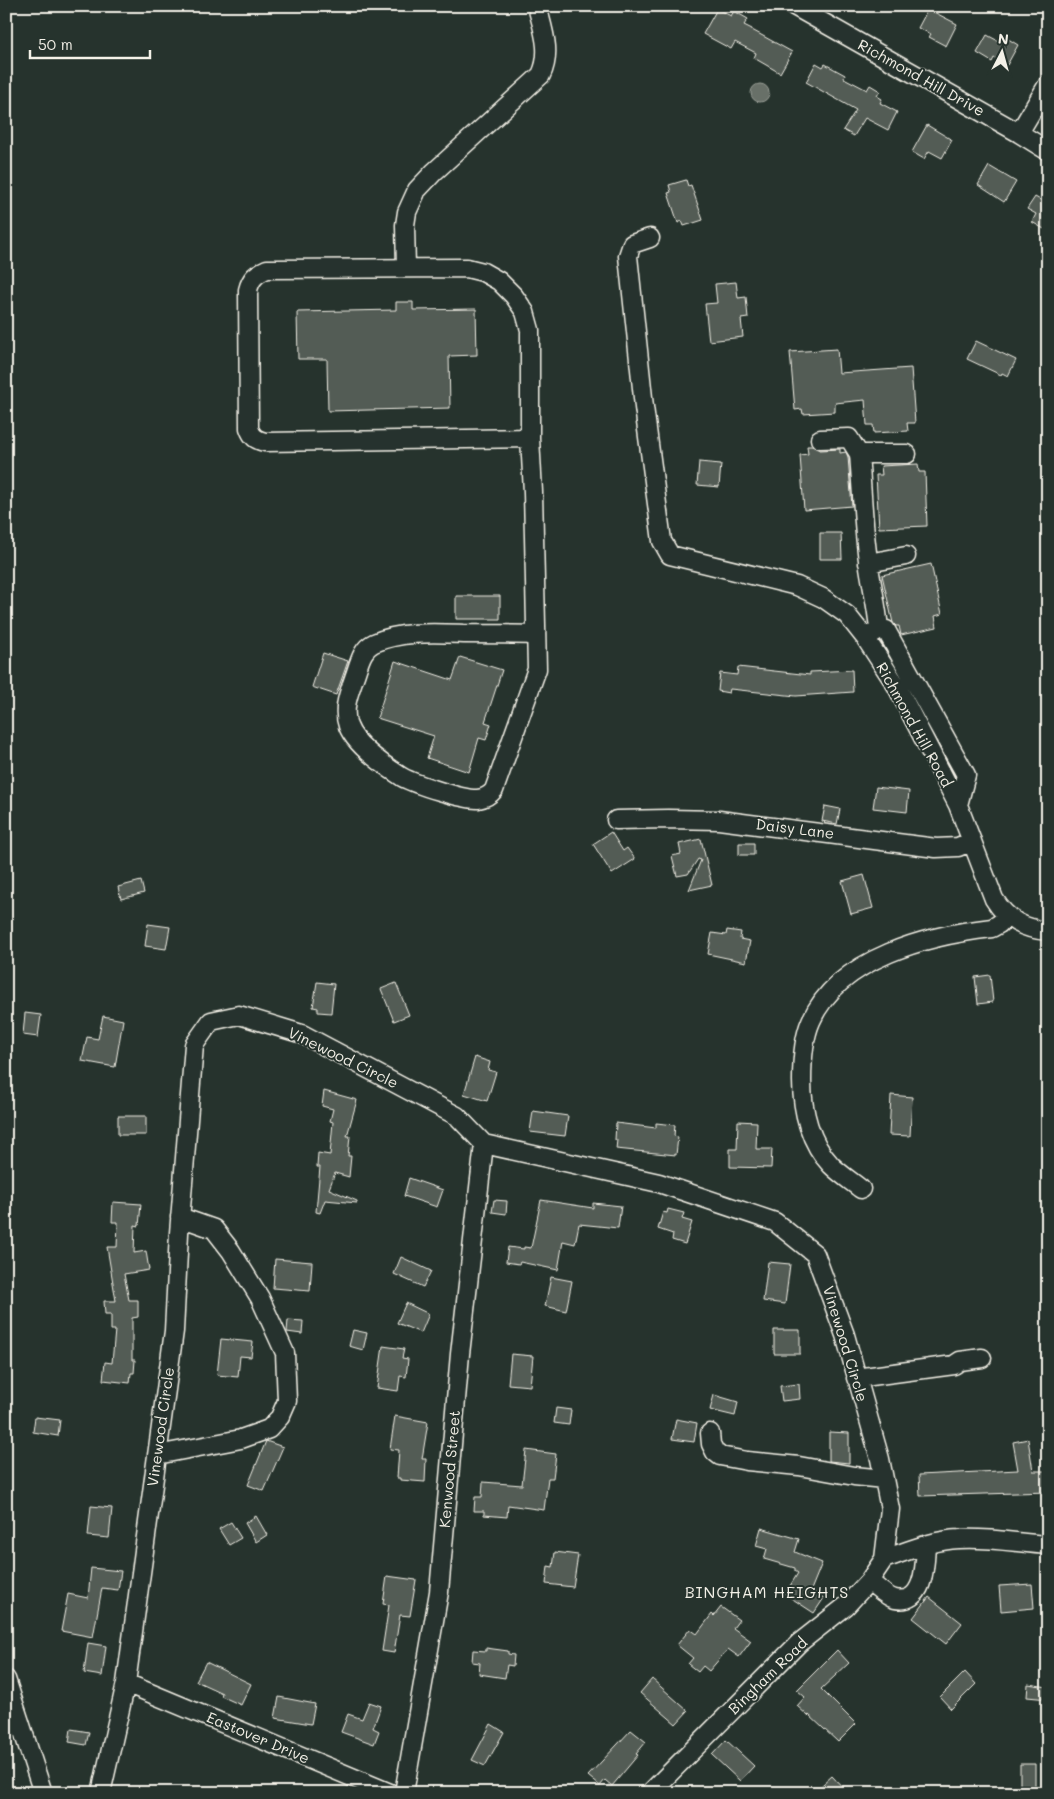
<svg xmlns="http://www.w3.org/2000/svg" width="1054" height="1799" font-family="Mali,sans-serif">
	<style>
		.water { fill: #676f68; stroke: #9fa39b }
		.building { fill: #525c55; stroke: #f4f1e8 }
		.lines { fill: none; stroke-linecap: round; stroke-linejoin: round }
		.minor-casing { stroke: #f4f1e8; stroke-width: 21 }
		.minor { stroke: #26332d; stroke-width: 18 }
		.labels { text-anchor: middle; stroke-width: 4; stroke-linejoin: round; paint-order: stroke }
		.street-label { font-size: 15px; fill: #f4f1e8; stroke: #26332d }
		.neighbourhood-label { font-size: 16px; letter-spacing: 1px; fill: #f4f1e8; stroke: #26332d }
	</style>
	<rect width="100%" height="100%" fill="#26332d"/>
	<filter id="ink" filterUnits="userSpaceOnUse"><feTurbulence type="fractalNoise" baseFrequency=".02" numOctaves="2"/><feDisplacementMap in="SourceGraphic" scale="10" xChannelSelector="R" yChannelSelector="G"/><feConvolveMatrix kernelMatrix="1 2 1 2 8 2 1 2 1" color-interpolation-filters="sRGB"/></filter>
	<g filter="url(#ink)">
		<path class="water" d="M751 93a9 9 0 1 1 18 0a9 9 0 1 1-18 0Z"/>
		<path class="building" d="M717,9L731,16L734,11L748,19L744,25L752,29V30L792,52L780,73L754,58L756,53L735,42L731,49L703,34Z
			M928,9L957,24L946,46L929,37L931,34L918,28Z
			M987,35L1002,43L1005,37L1018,45L1007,65L994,58L992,62L977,53Z
			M816,63L823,67L825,64L845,75L844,78L867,90L870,85L880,91L877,96L882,99L880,103L897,112L888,130L865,118L854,136L843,130L856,110L806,82Z
			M927,125L952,140L942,158L929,151L924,159L912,152Z
			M989,166L1016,182L1004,202L978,185Z
			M686,180L688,186L691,185L703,220L684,226L682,221L678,223L668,193L671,192L669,185Z
			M1048,195V222L1044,229L1032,222L1036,214L1027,209L1035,197L1044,202Z
			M736,282L738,298L746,297L748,318L741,319L743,337L709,341L705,304L717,303L715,284Z
			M396,302H413V310L476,309L477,355L449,356L450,408L328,411L327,359H298L297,312L396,310Z
			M976,341L1016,360L1008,376L1002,373L1001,375L967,359Z
			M837,349L839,373L911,368L915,423H907L908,431L874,433L873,425H867L865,400L835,403V412L803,414L802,409L795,410L790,352Z
			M807,446H812L820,450L840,449V453L846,452L848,457L852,506L804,510L800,455L808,454Z
			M699,462L721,464L719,487L697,485Z
			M918,464L919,472H925L927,526L879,528L876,475H882L881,466Z
			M820,533H841L842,559H820Z
			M931,564L942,614L935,616L937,627L901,635L899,626H896L893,623L882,575Z
			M456,596H500V619H456Z
			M323,653L348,661L336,695L312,687Z
			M460,657L502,670L485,722L491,724L486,740L479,738L469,772L427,758L434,736L377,718L395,661L452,680Z
			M738,667L810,675V672L852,670L853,692L796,696L730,689L729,693L718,691L720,673L737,675Z
			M876,787L909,791L907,812L873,808Z
			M825,806L840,809L837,824L822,821Z
			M611,832L623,851L627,848L635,859L612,874L593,844Z
			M701,839L712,885L689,890L701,860L698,859L688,874L677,876L672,856L681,854L679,844Z
			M739,843H754V855H739Z
			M864,875L873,908L851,914L842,881Z
			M141,881L144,893L121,899L118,887Z
			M148,924L170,927L166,949L145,946Z
			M727,930L741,932L740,939L750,941L746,962L708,954L712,933L726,935Z
			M990,975L993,1002L978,1004L975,977Z
			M317,982L334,984L331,1013L318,1012V1008L313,1007Z
			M396,983L409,1015L394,1021L381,989Z
			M25,1013L41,1015L38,1037L23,1035Z
			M103,1016L123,1020L115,1067L82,1061L87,1037L98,1039Z
			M475,1057L490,1062L488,1070L496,1072L487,1101L464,1094Z
			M324,1091L357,1100L347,1136H350L348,1156H351L349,1177L335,1173L329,1189L357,1201V1203L325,1200L320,1213L316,1212L320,1167H317L318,1153L330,1155L333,1122L330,1121L333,1109L322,1106Z
			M891,1095L912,1097L910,1136L889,1135Z
			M533,1111L568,1116L565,1136L530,1132Z
			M118,1116H146V1135H118Z
			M738,1121L757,1122L756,1149H772L771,1168L730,1167V1149H737Z
			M616,1123L656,1128V1123L675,1125L674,1136L678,1137L676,1155L616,1149L617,1140H615Z
			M409,1178L443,1190L437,1207L404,1196Z
			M494,1200L507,1201L506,1214L492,1212Z
			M541,1200L593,1208V1203L621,1206L618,1228L579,1224L575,1244L563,1241L558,1270L520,1262L519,1264L506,1262L508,1247L524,1249V1247L531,1248Z
			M113,1202L141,1204L139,1226L135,1225L134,1253L146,1251L149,1270L124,1274L129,1300H138V1317L132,1318V1360H135L134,1373H131L130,1383L103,1380L105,1362L112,1363L115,1330H111V1314H105L104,1301H116L107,1247H117L118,1222H112Z
			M668,1209L684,1213L682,1219L692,1222L685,1244L672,1240L673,1234L658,1229L663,1212L667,1213Z
			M401,1257L431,1271L423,1287L394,1274Z
			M275,1259L312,1262L310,1291L273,1288Z
			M768,1262L790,1264L785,1304L763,1301Z
			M551,1277L572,1281L566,1311L545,1306Z
			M406,1303L429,1314L421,1333L397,1323Z
			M288,1320L303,1321L302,1334L287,1332Z
			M353,1330L367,1333L363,1350L349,1346Z
			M774,1330H800V1354H774Z
			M221,1339L253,1342L251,1357L240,1356L238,1377L217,1375Z
			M383,1346L404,1349L402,1358L408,1359L406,1377L400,1376L398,1391L377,1388Z
			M511,1354L533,1356L530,1386L508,1384Z
			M799,1384L800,1399L782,1401L780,1386Z
			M714,1395L738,1402L735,1416L710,1410Z
			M556,1408L571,1410L569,1425L554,1423Z
			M395,1416L428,1422L422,1459H426L425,1482L400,1480V1478H397L399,1450L390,1449Z
			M35,1417L60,1420L58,1436L33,1432Z
			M676,1419L697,1423L694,1442L672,1439Z
			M829,1432L849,1433V1463L829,1461Z
			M1028,1439L1033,1471H1048V1492L920,1496L919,1475L1018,1470L1013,1442Z
			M266,1441L283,1447L264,1491L248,1485Z
			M526,1450L556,1454L553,1478H548L544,1510L508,1505L507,1517L484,1515V1511H474L475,1497H482L483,1482L522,1485Z
			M91,1506L112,1508L109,1538L88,1536Z
			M256,1516L267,1535L256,1542L245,1523Z
			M231,1522L241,1538L229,1545L219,1529Z
			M761,1528L799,1539L795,1552L822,1563L811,1590L824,1598L814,1613L785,1594L798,1573L795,1571V1568L764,1559L767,1549L756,1546Z
			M555,1552L578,1555L573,1587L546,1584L548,1566L553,1567Z
			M91,1568L121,1571L118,1590L102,1588L93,1637L61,1631L68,1594L88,1598Z
			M387,1576L416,1580L410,1616L400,1615L394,1653L382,1651L389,1605L383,1604Z
			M1032,1584L1034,1608L1001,1611L999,1586Z
			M929,1597L962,1623L946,1644L913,1618Z
			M721,1607L739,1620L733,1628L751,1641L739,1657L728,1649L709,1671L703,1666L698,1672L688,1664L693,1658L677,1645L690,1629L697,1634L712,1614L714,1616Z
			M88,1643L106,1646L102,1676L84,1673Z
			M486,1648L508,1651V1654L514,1655L513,1666L507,1665L505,1678L479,1674L480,1663L472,1662L473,1650L486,1651Z
			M837,1650L849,1663L821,1689L856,1724L838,1742L809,1715L808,1716L797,1706L805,1697L797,1690Z
			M206,1662L251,1684L241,1705L221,1696L222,1693L196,1681Z
			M965,1672L976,1684L951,1709L940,1697Z
			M652,1679L688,1711L676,1724L640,1693Z
			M1028,1684L1048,1687V1699L1027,1697Z
			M279,1697L315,1704L311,1724L275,1718Z
			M369,1702L381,1706L373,1728L379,1731L374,1744L341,1732L348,1714L362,1719Z
			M491,1724L504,1732L485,1766L472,1760Z
			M71,1729L89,1732L86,1745L69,1742Z
			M631,1730L646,1742L636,1754L638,1755L612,1786L605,1780L600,1786L588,1776Z
			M726,1740L754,1766L740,1781L712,1755Z
			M1020,1764H1035V1793H1020Z
			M832,1776L848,1793H813Z"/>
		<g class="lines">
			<g class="minor-casing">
				<path id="minor" d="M794,6L1019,133L1048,151
					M1019,133L1048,84
					M650,238L632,244L628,256L644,407L662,541L670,555L797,586L823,598L847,615L866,639L896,685L958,805L994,899C1007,920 1023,929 1048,931
					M406,267L405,225L407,212L417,190L434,172L541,75C552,52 543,30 537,6
					M530,438L265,442C256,440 252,437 249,428L248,290C251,278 256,274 267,269L467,268L483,272L499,281L514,296L525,312L530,330V438L533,492L537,669L494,790C490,795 485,798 478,799C464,800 415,784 402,777C385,766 355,745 348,726C342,709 349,693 354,678C359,665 361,649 374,643C401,631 435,633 464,634C488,634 512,634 536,635
					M820,439L849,438L859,454
					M868,563L906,556
					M879,629C877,605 871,583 868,560C863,525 862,490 859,454H907
					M871,635L879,629L886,630L966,775L958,805
					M616,820L668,819L719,820L936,848L958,847L972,841
					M861,1189C851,1181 840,1174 831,1165C810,1143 802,1111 802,1081C802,1061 803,1039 811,1021C839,957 930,935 992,928L999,924L1007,916
					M856,1378L954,1365L960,1361L982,1358
					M710,1433L711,1444L715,1452L720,1456L747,1461L799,1466L854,1476L884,1479
					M157,1455L241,1439L269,1429L280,1417L287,1401L285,1353L260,1298L231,1251L214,1229L180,1217
					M884,1559C908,1551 933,1540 959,1539C989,1537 1018,1543 1048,1545
					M869,1581C876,1586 886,1597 895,1599C925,1605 925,1564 926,1545
					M6,1679L43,1793
					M126,1683L390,1793
					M101,1793L126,1683L174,1331L179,1233L194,1045L211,1021L239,1015L302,1034L457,1116L484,1144L659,1183L775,1222L815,1254L845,1335L880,1459L890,1509L884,1559L869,1581L846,1606L799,1643L650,1793
					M404,1793L439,1592L460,1354L484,1144"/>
			</g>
			<use href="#minor" class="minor"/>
		</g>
	</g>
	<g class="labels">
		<g class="street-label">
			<text transform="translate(921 78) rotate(29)" y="5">Richmond Hill Drive</text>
			<text transform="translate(914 725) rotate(61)" y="5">Richmond Hill Road</text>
			<text transform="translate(795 829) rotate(7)" y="5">Daisy Lane</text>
			<text transform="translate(343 1058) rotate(26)" y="5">Vinewood Circle</text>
			<text transform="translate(845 1344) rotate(73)" y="5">Vinewood Circle</text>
			<text transform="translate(161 1427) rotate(-82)" y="5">Vinewood Circle</text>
			<text transform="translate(450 1469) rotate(-85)" y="5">Kenwood Street</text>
			<text transform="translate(768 1676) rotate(-44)" y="5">Bingham Road</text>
			<text transform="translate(258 1738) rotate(23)" y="5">Eastover Drive</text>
		</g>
		<g class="neighbourhood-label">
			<text x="767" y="1598">BINGHAM HEIGHTS</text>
		</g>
	</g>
	<rect width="1054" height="1799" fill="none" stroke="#26332d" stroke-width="25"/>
	<rect x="12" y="12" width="1029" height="1774" fill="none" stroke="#f4f1e8" stroke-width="2" filter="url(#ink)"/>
	<g transform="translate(1002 52) rotate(6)" stroke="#26332d" stroke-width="4" paint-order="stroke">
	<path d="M0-4L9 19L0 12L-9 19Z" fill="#f4f1e8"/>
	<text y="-8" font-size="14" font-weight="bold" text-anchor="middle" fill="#f4f1e8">N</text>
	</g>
	<path d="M30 50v8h120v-8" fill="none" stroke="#f4f1e8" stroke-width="2.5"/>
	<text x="38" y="50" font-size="15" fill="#f4f1e8" stroke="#26332d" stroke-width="4" paint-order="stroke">50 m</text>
</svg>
